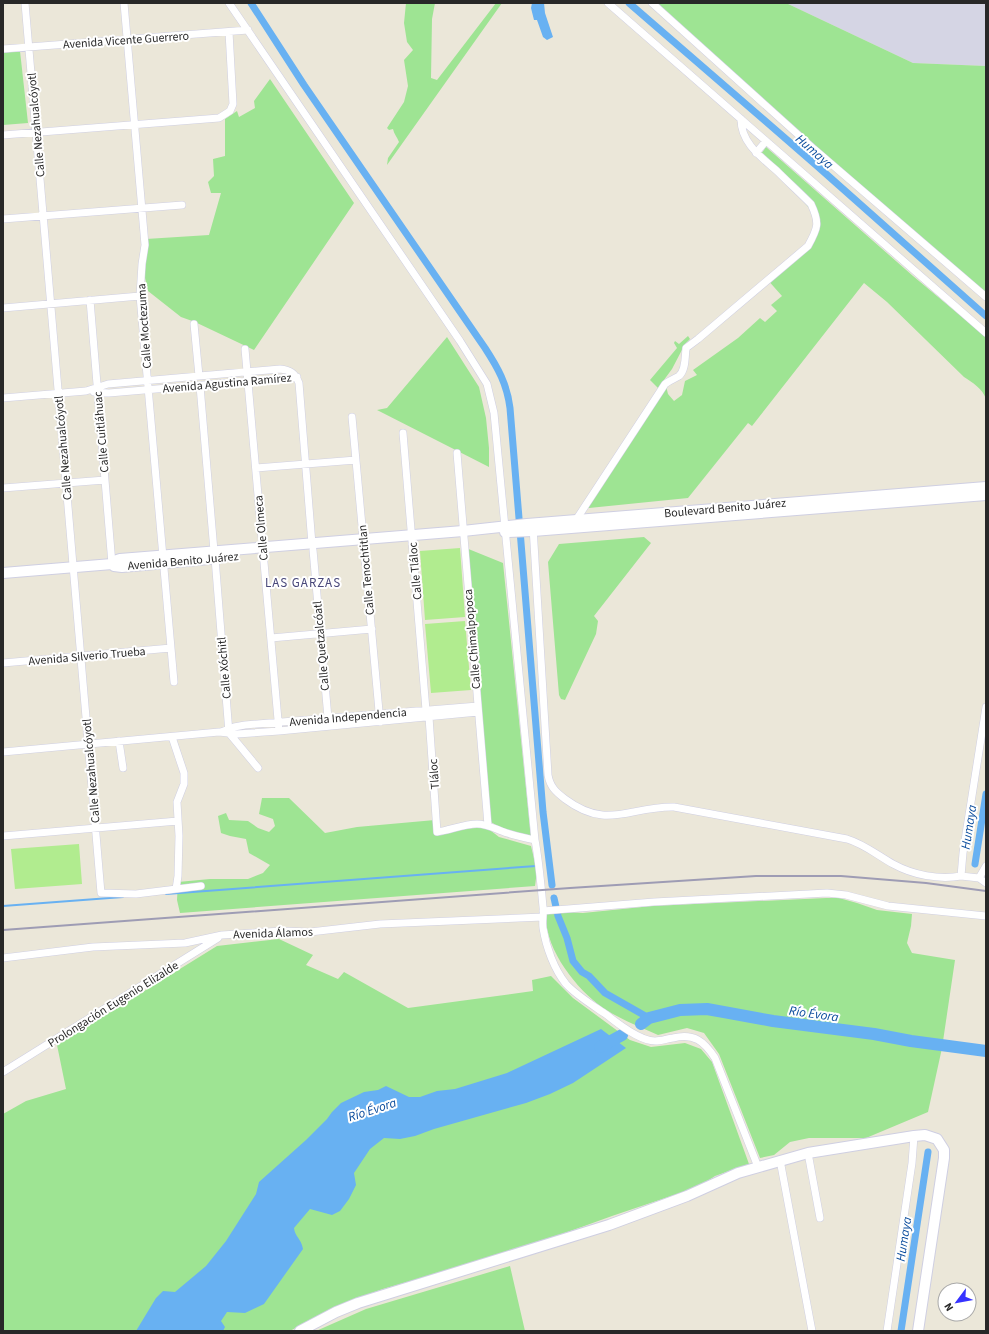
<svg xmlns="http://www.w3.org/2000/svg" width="989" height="1334" font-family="'Source Sans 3',sans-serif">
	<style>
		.airport { fill: #d5d5e4 }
		.green { fill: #9ee493 }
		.pitch { fill: #b1ec8f }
		.water { fill: #68b1f2 }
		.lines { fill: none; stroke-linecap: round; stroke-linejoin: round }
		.stream { stroke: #68b1f2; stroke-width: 2 }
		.canal { stroke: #68b1f2; stroke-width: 7 }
		.river { stroke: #68b1f2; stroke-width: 12 }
		.street-casing { stroke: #cfcfe2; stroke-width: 8 }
		.secondary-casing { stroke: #cfcfe2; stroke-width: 12 }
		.street { stroke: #fff; stroke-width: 7 }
		.secondary { stroke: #fff; stroke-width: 10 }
		.rail { stroke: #9e9cb4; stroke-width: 2 }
		.labels { text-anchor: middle; stroke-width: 4; stroke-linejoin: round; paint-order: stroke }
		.street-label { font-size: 12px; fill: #282828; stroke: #fff }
		.water-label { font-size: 13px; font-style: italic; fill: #094b9c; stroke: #fff }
		.neighbourhood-label { font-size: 13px; letter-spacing: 1px; fill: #49487a; stroke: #fff }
	</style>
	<rect width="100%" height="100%" fill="#ebe7d9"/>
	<path class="airport" d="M786,3H986V66L913,63Z"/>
	<path class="green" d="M406,3H435L432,19L431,78L437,80L496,3H502L387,165L388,158L399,142C397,137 394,134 393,129L389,130L387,128L404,102L408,86L404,60L413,50L407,42L404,23Z
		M649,3H786L913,63L986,66V296Z
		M20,51L28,123L3,125V53Z
		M270,79L354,203L254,350L195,322L181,317L148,291L143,269L146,239L209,235L221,193H211L208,182L214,176L213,159L225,156V119L237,111L239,117L255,108L254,101Z
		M766,147L913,276L986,337V399C983,389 972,382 964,377L887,302L864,283L752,426L748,423L688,498L589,508L586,506L666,386L668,394L674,401L682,395L685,381L697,375L693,370L738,338L760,318L765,322L777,311L771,305L782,296L766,278L805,247L818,218L761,154Z
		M688,336L690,339L685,344L672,369L658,388L650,380L677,348L674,343L675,341L679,344Z
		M447,337L479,387L486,418L489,448V467L377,410L387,408Z
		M644,537L651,543L594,616L598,621L596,634L565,700L561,699L559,695L548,562L559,544Z
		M466,548L503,563L531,838L505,831L491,822Z
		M262,798H289L325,833L357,827L435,820V833L463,829L486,827L499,837L531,846L537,871L535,886L180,913L177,900L178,882L210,879H248L263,873L270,865L249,853L246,839L230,836L221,833L218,816L226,813L229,820L248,821L258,828L269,832L275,826L273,819L259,814Z
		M826,898H839L857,903L877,910L912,914L911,926L907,943L912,953L955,960L942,1048L928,1112L866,1138H809L790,1142L774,1155L760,1158L719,1054L704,1033L687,1028L658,1035C640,1027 620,1019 603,1008C576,989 544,948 546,914L563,912L583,913L652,906Z
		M279,939L313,955L306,965L338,979L344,972L408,1008L533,991L532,980L551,976L573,998L630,1040L651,1047L685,1043L701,1049L712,1062L749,1164L715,1176L700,1186L686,1191L612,1216L515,1251L383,1289L334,1307L290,1331H3V1114L26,1101L66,1089L57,1045L217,946Z
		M510,1266L525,1331H316L366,1309Z"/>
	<path class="pitch" d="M460,548L465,617L425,620L420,551Z
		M465,621L471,690L431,693L425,624Z
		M79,844L82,884L15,889L11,849Z"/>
	<path class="water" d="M532,3H544L545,13L553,37L547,40L543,37L537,20H534L531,8Z
		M601,1029L626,1048L573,1083L550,1094L526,1103L434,1129L415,1136L400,1139L384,1138L370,1149L354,1173L356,1185L349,1199L340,1211L332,1215L310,1209L294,1228C295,1237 301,1238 303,1249L264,1304L245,1313L227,1312L221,1321L225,1327L223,1331H136L156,1298L163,1291L175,1292L206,1266L226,1241L256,1194L259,1182L306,1140L327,1119L332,1112L341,1103L364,1092L378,1090L386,1086L409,1097H420L437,1091L455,1089L507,1073Z"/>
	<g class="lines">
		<path class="stream" d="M166,894L536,866
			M3,906L123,897"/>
		<path class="canal" d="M251,3L304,85L485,348C498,368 507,384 510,408L543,812L552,885
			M629,3L816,165L986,316
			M975,864L986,794
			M554,898L558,916L567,938L573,961L582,972L589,976L605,993L649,1018
			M901,1331L928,1152"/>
		<path class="river" d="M641,1024L649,1018L680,1010L707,1009L773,1021L874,1034L911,1041L986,1051
			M600,1047L622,1035"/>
		<g class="street-casing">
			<path id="street" d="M25,3L101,893L136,894L201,886
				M124,3L145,245L142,264L140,296L174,682
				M229,3L460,341L487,384L494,413L535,840C539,862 541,884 543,907C544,914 542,921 543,928C546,947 554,969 566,984C577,996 594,1006 607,1015C618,1024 641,1041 655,1041C661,1041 666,1039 673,1038C694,1033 704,1041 715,1058L758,1167
				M608,3L986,333
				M652,3L814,149L986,297
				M3,49L248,30
				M3,135L219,118L230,111L233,104L229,32
				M756,153L766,141
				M3,219L182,205
				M90,300L112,564
				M3,308L140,296
				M194,324L199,376
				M245,349L279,731
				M200,386L214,551
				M94,392L109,393L297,377
				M3,398L86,391L108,384L280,369C290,370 295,373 299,383L312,544
				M352,417L380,722
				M403,433L426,710
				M457,453L488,825
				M256,468L356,460
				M3,488L105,480
				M576,520L665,384C670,380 674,379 679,376C686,370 685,356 686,348L698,339L808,246C818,228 820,223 811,204C800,193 788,182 777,171C761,157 741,143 741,119
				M533,527L548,775C550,787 556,792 565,799C608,831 629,806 674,807L847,839C864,844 877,855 893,864C913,875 939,880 961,876
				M313,550L328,718
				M215,558L229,733L258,768
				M271,638L372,629
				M3,663L171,648
				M986,707L963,853L961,876L979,878L986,866
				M429,717L437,832C451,830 464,824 477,824C488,824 497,830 507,833C516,836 526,838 535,840
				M221,732L234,727L245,725L478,706
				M172,737L184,773V784L177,802L179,836L178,876L176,889
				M119,741L123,768
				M3,752L219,732L237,734L279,731L478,712
				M3,836L178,821
				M979,878L986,883
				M543,911L654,902L827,893L846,895L888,906L986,916
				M3,958L93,947L185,943L222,935L282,931L310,932L380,924L543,917
				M3,1072L218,938
				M808,1153L820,1218
				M780,1160L812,1331
				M887,1331L912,1163L914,1136"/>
		</g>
		<g class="secondary-casing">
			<path id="secondary" d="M505,532L533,531L986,495
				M112,564L114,561L120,559L463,531L527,524L986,487
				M112,564L114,566L122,567L220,558
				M3,573L112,564
				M300,1331L336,1312L358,1303L609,1225L687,1196L738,1173L808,1153L914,1136L925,1135L937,1139L944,1150V1158L918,1331"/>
		</g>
		<use href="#street" class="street"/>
		<use href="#secondary" class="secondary"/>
		<path class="rail" d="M3,930L570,888L756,876H841L926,883L986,891"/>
	</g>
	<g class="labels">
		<g class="street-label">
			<text transform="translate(126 40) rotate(-4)" y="4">Avenida Vicente Guerrero</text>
			<text transform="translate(36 125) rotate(-95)" y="4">Calle Nezahualcóyotl</text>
			<text transform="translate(144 326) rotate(-94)" y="4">Calle Moctezuma</text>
			<text transform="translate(227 383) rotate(-5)" y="4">Avenida Agustina Ramírez</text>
			<text transform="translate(101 432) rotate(-95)" y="4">Calle Cuitláhuac</text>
			<text transform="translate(63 448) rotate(-95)" y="4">Calle Nezahualcóyotl</text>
			<text transform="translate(725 508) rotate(-5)" y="4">Boulevard Benito Juárez</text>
			<text transform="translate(261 528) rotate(-95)" y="4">Calle Olmeca</text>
			<text transform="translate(183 561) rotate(-5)" y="4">Avenida Benito Juárez</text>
			<text transform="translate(366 570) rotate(-95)" y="4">Calle Tenochtitlan</text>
			<text transform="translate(415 571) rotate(-95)" y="4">Calle Tláloc</text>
			<text transform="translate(472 639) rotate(-95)" y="4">Calle Chimalpopoca</text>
			<text transform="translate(321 646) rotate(-95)" y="4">Calle Quetzalcóatl</text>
			<text transform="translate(87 656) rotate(-5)" y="4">Avenida Silverio Trueba</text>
			<text transform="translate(224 668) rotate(-95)" y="4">Calle Xóchitl</text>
			<text transform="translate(348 717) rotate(-5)" y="4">Avenida Independencia</text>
			<text transform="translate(91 771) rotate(-95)" y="4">Calle Nezahualcóyotl</text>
			<text transform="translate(434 774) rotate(-94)" y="4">Tláloc</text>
			<text transform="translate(273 933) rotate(-2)" y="4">Avenida Álamos</text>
			<text transform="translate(113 1004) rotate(-32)" y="4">Prolongación Eugenio Elizalde</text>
		</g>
		<g class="water-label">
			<text transform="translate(815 151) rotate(41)" y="5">Humaya</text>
			<text transform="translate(968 827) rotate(-81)" y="5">Humaya</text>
			<text transform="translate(814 1013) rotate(8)" y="5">Río Évora</text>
			<text transform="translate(372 1109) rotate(-18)" y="5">Río Évora</text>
			<text transform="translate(903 1239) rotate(-81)" y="5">Humaya</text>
		</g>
		<g class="neighbourhood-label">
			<text x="303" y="587">LAS GARZAS</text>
		</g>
	</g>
	<rect width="989" height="1334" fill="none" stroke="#282828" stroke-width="8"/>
	<g transform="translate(957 1302) rotate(238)"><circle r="19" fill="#ffffff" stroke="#a9a9a9"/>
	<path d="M0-3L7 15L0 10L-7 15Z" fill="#3733ff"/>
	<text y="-6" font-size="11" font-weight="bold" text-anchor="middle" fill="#282828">N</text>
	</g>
</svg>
